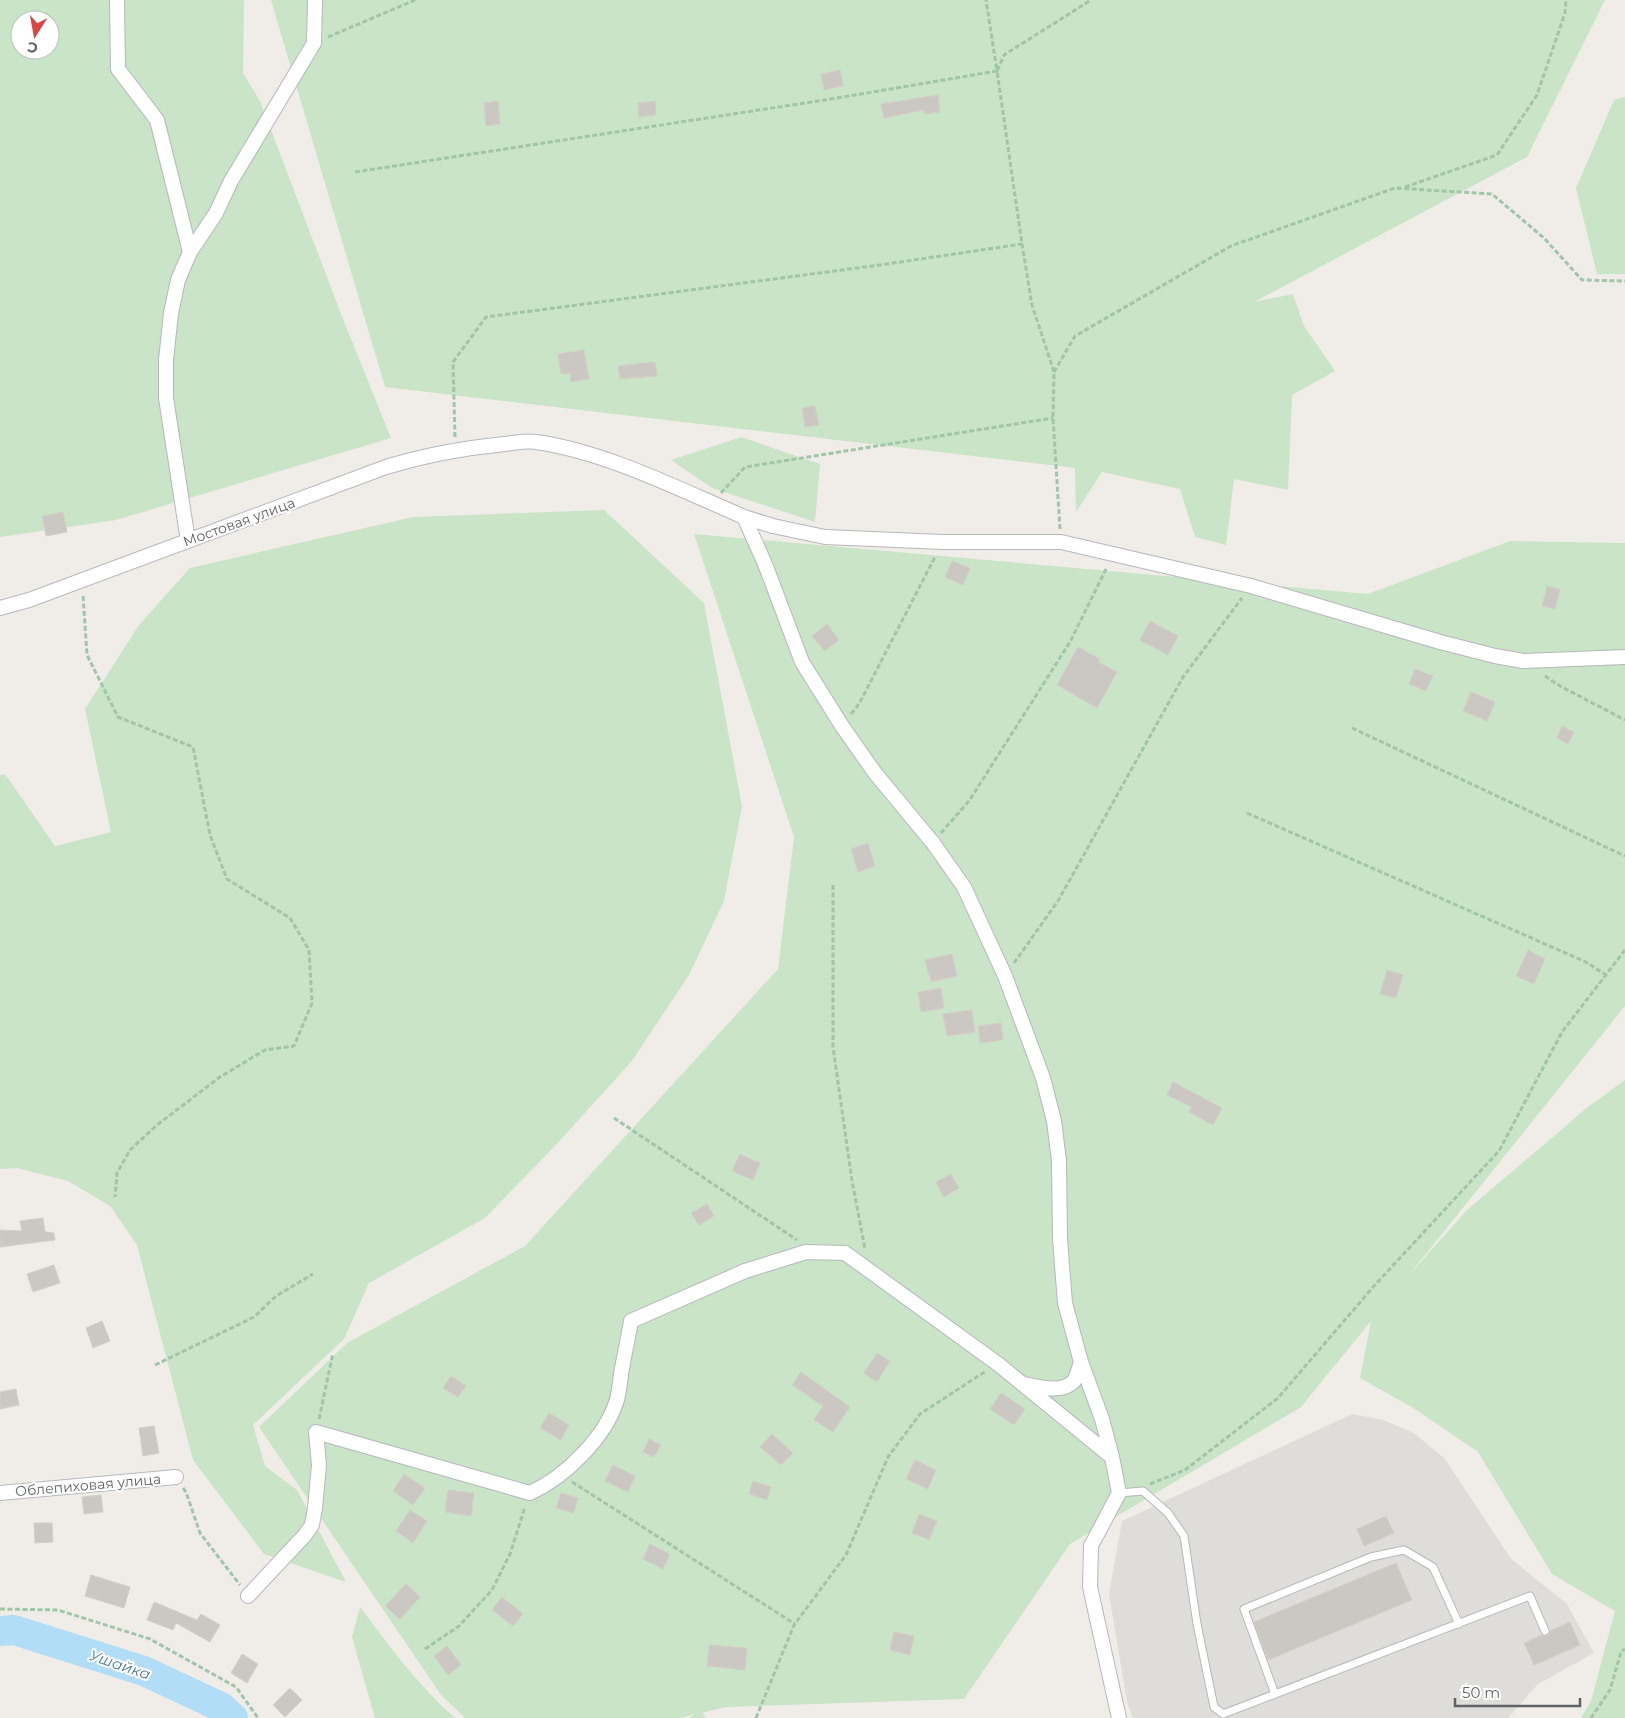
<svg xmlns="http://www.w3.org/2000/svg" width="1625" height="1718" font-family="Montserrat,sans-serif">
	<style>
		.industrial { fill: #dfddda }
		.green { fill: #c9e4c7; fill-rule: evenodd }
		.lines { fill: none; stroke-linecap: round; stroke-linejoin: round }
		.river { stroke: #b1ddf7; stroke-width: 30 }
		.building { fill: #cbc8c4; stroke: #d4cfc7 }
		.service-casing { stroke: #b5b8bb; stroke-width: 9 }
		.minor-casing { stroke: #b5b8bb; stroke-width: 16 }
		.path { stroke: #a1c5a9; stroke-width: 3; stroke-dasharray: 5 2.5; stroke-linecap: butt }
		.service { stroke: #fff; stroke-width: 7 }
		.minor { stroke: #fff; stroke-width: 14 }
		.labels { text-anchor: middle; stroke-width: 4; stroke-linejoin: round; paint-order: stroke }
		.street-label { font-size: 14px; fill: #5f6366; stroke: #fff }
		.water-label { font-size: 15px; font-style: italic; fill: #4a7aa0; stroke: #fff }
	</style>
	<rect width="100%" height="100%" fill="#f0ede8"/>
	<path class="industrial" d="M1352,1414L1383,1420L1414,1433L1445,1459L1511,1559L1567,1604L1594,1653L1538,1684L1508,1718H1133L1127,1702L1109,1594L1122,1521Z"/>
	<path class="green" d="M0,0H244L243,73L260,101L341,314L391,438L116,520L0,537ZM20,20H50V50H20Z
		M271,0H1605L1527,157L1254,302L1293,294L1304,326L1335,371L1292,395L1288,490L1234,479L1226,545L1195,537L1180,489L1102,472L1076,512L1075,468L385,387Z
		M1625,97V274H1597L1576,188L1614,100Z
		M741,437L820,464L815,522L712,488L671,460Z
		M604,510L704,603L742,806L724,901L689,975L632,1061L554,1147L485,1218L369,1283L344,1339L253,1425L265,1466L297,1490L346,1582L264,1554L193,1460L137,1245L110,1206L68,1181L17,1168L0,1169V775L5,774L55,846L111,832L85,709L139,625L190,568L413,517Z
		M694,534L1368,594L1510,541L1625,543V1006L1409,1275L1467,1210L1588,1107L1625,1080V1718H1581L1591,1701L1615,1611L1552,1574L1478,1452L1415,1409L1360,1378L1371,1321L1301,1407L1070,1544L964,1699L726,1707L702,1713L706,1718H689L695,1714L681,1718H465L441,1695L259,1427L347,1343L525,1246L778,969L794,837Z
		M360,1607C389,1645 418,1686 455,1718H375L352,1637Z"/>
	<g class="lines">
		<path class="river" d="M0,1631L14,1630L144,1671L221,1707L233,1718"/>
	</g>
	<path class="building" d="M840,70L843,86L824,90L821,74Z
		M938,95L940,112L925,114L924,110L884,118L881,104Z
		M498,101L500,124L486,126L484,103Z
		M655,101L656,115L639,117L638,103Z
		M584,350L589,379L571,382L570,373L561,374L558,354Z
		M655,362L657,376L620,379L618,366Z
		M815,406L819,425L805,427L802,408Z
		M63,512L67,532L46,536L42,516Z
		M952,561L970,568L963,585L945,577Z
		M1547,586L1560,589L1555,609L1542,606Z
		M1150,621L1178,636L1168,655L1140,640Z
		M827,624L839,640L825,651L812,636Z
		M1078,647L1100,659L1098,662L1117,672L1097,708L1057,685Z
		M1415,669L1433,676L1426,691L1409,684Z
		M1471,692L1495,702L1487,721L1463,711Z
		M1562,726L1574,732L1568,744L1557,738Z
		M868,843L875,866L858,872L851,849Z
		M1528,950L1545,959L1534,984L1516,976Z
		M952,954L957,976L931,982L925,960Z
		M1387,970L1403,975L1396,998L1380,994Z
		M941,988L944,1008L921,1012L918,992Z
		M972,1010L975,1032L947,1036L943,1014Z
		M1001,1023L1003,1040L980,1043L978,1026Z
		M1173,1082L1222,1108L1213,1125L1189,1112L1192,1107L1167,1095Z
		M740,1154L760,1163L753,1180L732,1171Z
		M951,1174L959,1188L944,1197L936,1182Z
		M707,1204L714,1216L699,1225L691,1213Z
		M43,1218L45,1232L54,1233L55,1240L0,1247V1230L22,1231L20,1221Z
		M54,1265L60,1283L33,1292L27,1274Z
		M102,1321L110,1341L93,1348L86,1328Z
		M877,1353L890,1361L877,1382L864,1373Z
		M801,1372L850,1407L833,1432L814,1420L823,1406L792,1385Z
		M451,1376L466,1386L458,1397L443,1388Z
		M16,1389L19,1405L0,1409V1392Z
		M1001,1393L1025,1409L1014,1425L990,1409Z
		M549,1413L569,1425L561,1440L540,1428Z
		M154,1426L159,1453L143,1456L139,1428Z
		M772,1434L793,1453L781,1465L760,1447Z
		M649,1439L661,1445L654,1457L643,1452Z
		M915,1460L936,1470L928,1489L906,1479Z
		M613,1465L635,1476L628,1492L605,1481Z
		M404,1474L425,1488L413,1505L393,1491Z
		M753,1481L771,1487L767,1500L749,1494Z
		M448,1490L474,1493L471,1516L445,1512Z
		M561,1493L578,1498L574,1513L556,1508Z
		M101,1495L103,1512L84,1514L82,1497Z
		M410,1510L427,1521L413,1543L396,1531Z
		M919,1514L937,1521L929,1540L912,1533Z
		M1386,1516L1394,1533L1364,1546L1357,1529Z
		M34,1523H52L53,1542L35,1543Z
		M650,1544L670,1554L663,1569L643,1559Z
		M1396,1563L1412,1600L1268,1660L1254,1622Z
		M91,1575L130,1587L124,1608L85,1596Z
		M406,1584L420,1597L400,1619L385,1606Z
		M502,1597L523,1614L513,1626L492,1610Z
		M154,1602L197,1620L201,1614L220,1625L210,1642L176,1623L173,1630L147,1620Z
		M1570,1622L1580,1645L1534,1665L1524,1643L1542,1635L1548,1636L1550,1631Z
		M894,1632L914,1636L910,1655L890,1650Z
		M709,1645L747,1648L745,1670L707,1666Z
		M447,1646L461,1665L448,1675L434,1656Z
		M242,1654L258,1664L247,1683L231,1673Z
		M290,1688L302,1700L285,1717L273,1705Z"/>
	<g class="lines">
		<g class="service-casing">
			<path id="service" d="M1119,1493L1143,1491L1168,1513L1184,1536L1197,1624L1214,1707L1223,1714L1530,1596L1545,1631
				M1275,1694L1244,1609L1371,1557L1404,1550L1433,1567L1459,1624"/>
		</g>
		<g class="minor-casing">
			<path id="minor" d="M117,0L118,69L157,120L190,252
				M744,517L773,526L825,537L943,542H1061L1251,586L1440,642L1495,656L1523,661L1625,657
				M188,541L166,398V360L171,313L178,280L190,252L216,213L231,181L314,43L315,0
				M0,608L29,600L386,467C425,455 464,448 505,444C515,443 526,440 536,442C606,452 679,489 744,517L765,564L802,662L842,726L875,773L933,843L964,887L1005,976L1043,1078L1054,1121L1059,1161L1060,1239L1065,1303L1081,1362L1102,1419L1112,1457L1119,1493L1091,1546L1090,1587L1119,1718
				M1024,1384C1039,1387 1062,1394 1074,1381C1077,1376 1079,1367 1081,1362
				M0,1493L176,1477
				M248,1596L305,1535L312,1525L315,1508L319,1465L316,1432L530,1493C565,1477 605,1438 617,1400C619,1392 620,1383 621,1374C624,1356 628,1339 631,1321L745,1271L806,1252L845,1253L998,1364L1112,1457"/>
		</g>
		<path class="path" d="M328,37L415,0
			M355,172L831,99L997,71L986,0
			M1405,187L1497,155L1537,95L1565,13L1566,0
			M1054,372L1075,336L1231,246L1395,188L1492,194L1544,238L1582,280L1625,281
			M455,437L453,362L486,317L880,265L1022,244
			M721,493L745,467L1053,418
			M1060,529L1053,418L1054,372L1032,305L1022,244L997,71L1004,55L1091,0
			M83,596L87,655L118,717L193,747L210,835L227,879L290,918L309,950L312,1003L294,1046L265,1050L220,1077L157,1125L130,1150L117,1173L115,1197
			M1545,676L1560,686L1625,720
			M851,714L859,704L935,557
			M1352,728L1625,856
			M1247,813L1586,962L1606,975
			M941,833L969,801L1070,642L1107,567
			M833,885V1047L852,1181L865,1249
			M1014,963L1058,901L1183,677L1242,598
			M614,1118L797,1240
			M155,1365L254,1317L276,1296L313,1274
			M319,1419L333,1353
			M572,1482L795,1624
			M1150,1484L1185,1470L1278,1398L1374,1286L1499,1151L1562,1032L1625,950
			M183,1488L186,1492L200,1533L240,1585
			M0,1609L58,1610L150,1639L236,1687L258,1718
			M425,1649L459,1626L492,1590L510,1554L525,1507
			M756,1718L794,1625L846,1555L888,1457L920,1414L986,1371
			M1591,1718L1610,1690L1621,1652L1625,1649"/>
		<use href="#service" class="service"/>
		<use href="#minor" class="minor"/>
	</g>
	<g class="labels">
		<g class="street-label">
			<text transform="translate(239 522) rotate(-20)" y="5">Мостовая улица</text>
			<text transform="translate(88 1485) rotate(-5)" y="5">Облепиховая улица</text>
		</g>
		<g class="water-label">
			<text transform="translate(120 1665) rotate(19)" y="5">Ушайка</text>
		</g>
	</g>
	<g transform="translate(35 35) rotate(191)"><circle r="24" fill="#ffffff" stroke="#bfc1c2"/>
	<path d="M0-4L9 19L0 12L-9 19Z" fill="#d94645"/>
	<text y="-8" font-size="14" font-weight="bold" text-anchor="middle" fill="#5f6366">С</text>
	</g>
	<path d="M1455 1698v8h125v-8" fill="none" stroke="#5f6366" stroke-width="2.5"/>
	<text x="1462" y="1698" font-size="15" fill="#5f6366" stroke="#ffffff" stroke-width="4" paint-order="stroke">50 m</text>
</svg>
